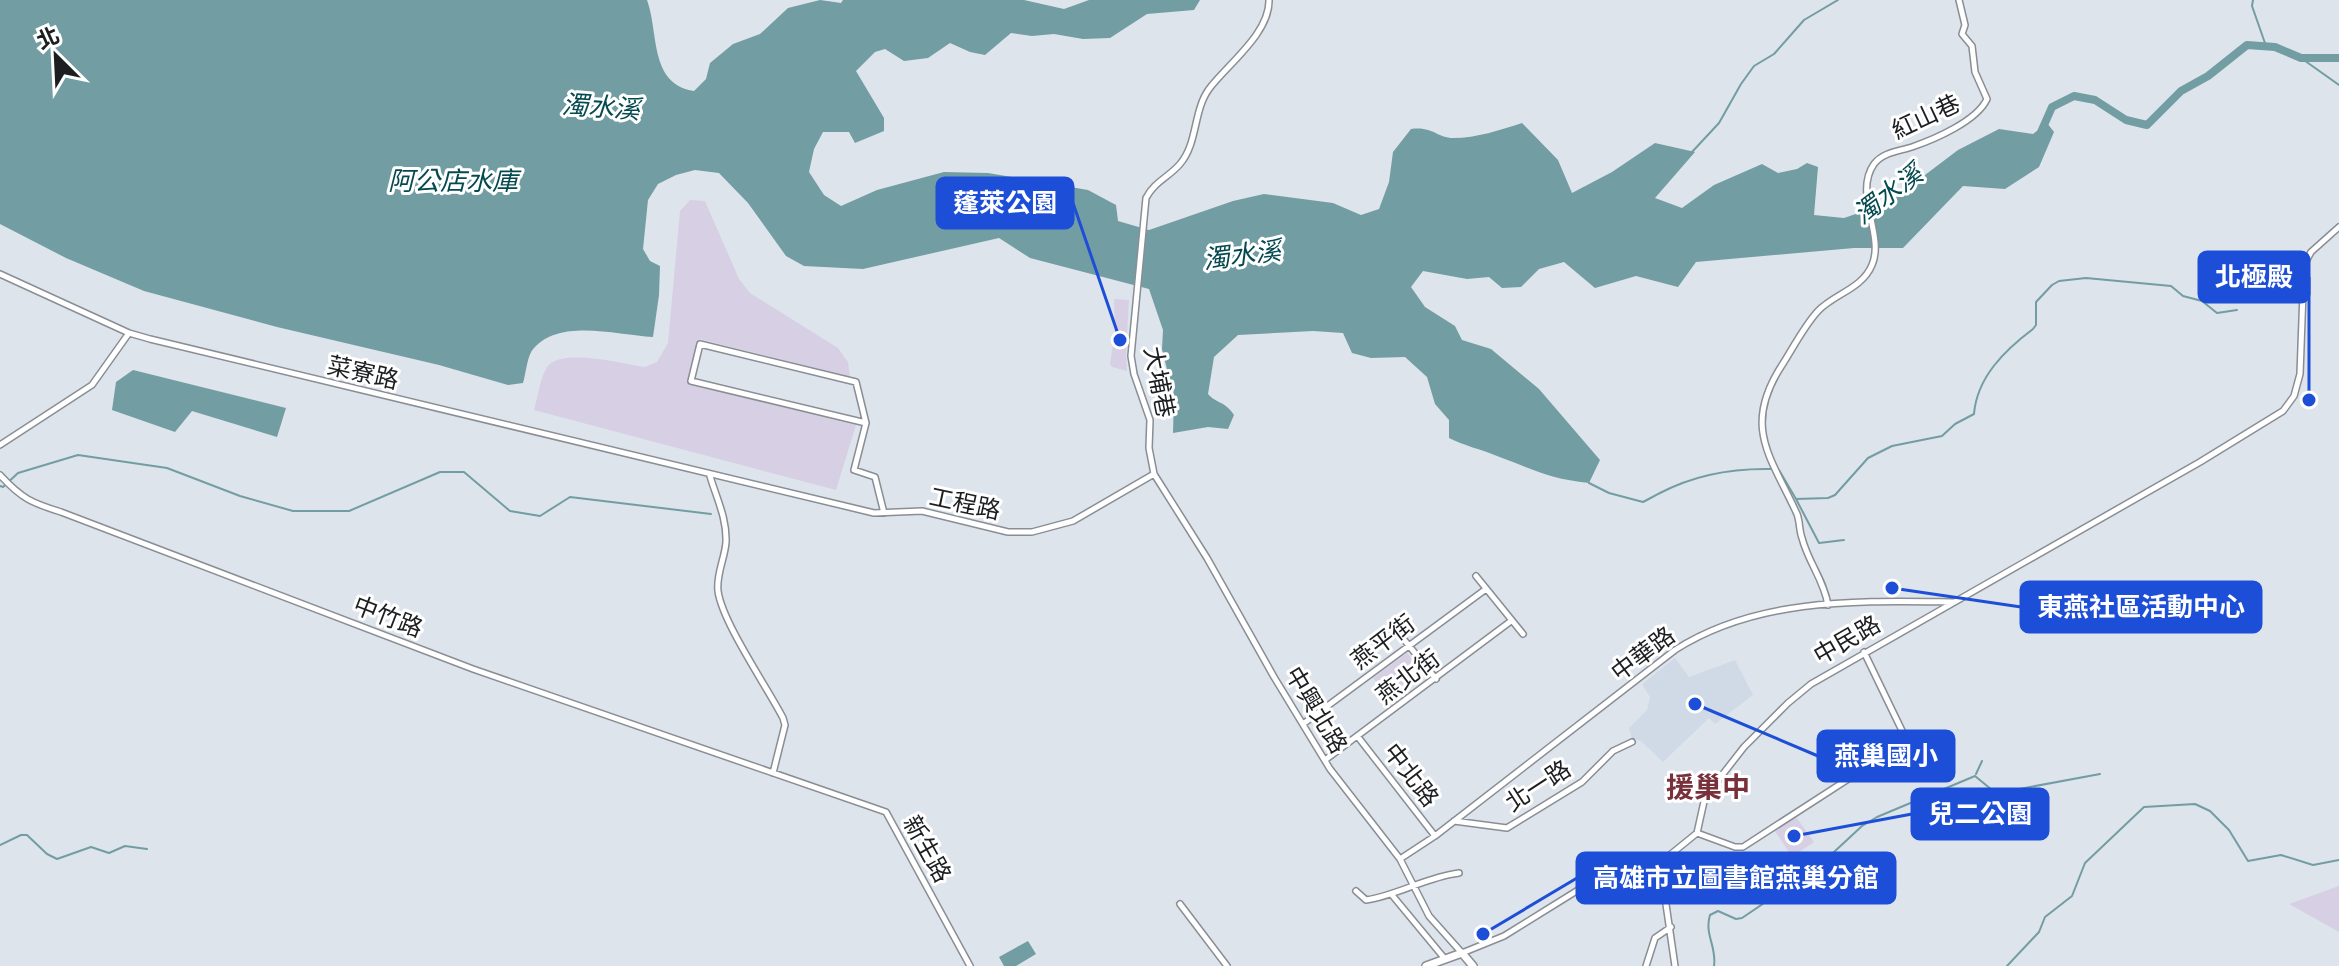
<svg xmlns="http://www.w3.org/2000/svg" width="2339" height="966" font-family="Barlow,'Noto Sans TC',sans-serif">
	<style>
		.built { fill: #d0dae7 }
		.green { fill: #d7cfe4 }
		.water { fill: #729da3 }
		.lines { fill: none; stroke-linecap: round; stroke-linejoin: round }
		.stream { stroke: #729da3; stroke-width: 2 }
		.river { stroke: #729da3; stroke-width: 8 }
		.minor-casing { stroke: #898e95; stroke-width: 8 }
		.major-casing { stroke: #898e95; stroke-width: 10 }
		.minor { stroke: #fff; stroke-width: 5 }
		.major { stroke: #fff; stroke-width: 7 }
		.labels { text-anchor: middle; stroke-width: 6; stroke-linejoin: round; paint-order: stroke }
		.street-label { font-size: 24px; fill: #1c1e20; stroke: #fff }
		.water-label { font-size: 26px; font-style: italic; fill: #044950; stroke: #fff }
		.quarter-label { font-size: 28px; font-weight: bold; fill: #78313b; stroke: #fff }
		.leader { fill: none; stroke: #1d4ed8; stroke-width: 3 }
		.callout-dot { fill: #1d4ed8; stroke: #fff; stroke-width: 3 }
		.callout { fill: #1d4ed8; stroke: #1d4ed8; stroke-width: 3 }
		.callout-label { font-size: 26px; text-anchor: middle; font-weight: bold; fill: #fff }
	</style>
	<rect width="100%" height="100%" fill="#dee4eb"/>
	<path class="built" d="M1675,658L1689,677L1735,660L1753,695L1715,724L1709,718L1663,762L1641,741L1632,738L1629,728L1647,710L1650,697L1642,684Z"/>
	<path class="green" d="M690,200L705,201L739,279L750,293L838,348L848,362L850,377L700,339L689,384L856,425L836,490L534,410C538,397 540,378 547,367C561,347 624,364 645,367L657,362L668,343L680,211Z
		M1114,299L1129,300L1126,354L1127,371L1112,367L1110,364L1115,332Z
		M1407,653L1423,670L1387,696L1373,678Z
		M1796,817L1814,842L1792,857L1775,831Z
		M2339,886V932L2289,904Z"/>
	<path class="water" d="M0,0H647C659,33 649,84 694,91L706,79L710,63L733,44L760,34L788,8L820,0L841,3L843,0H1024L1064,9L1089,0H1200L1194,10L1147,14L1110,38L1083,39L1054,34L1032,36L1011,33L985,55L970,52L950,43L928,58L904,61L885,49L875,52L856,71L884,118V131L855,143L849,132H823L814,149L809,172L824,195L841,206L877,190L944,172L988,173L1088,190L1116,205L1118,221L1149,230L1233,201L1264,194L1333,203L1361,215L1379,209L1389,182L1393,152L1411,129C1433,126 1437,138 1453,138C1477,138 1500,130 1522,123L1558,160L1572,193L1612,172L1655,143L1695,152L1655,198L1682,208L1714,185L1762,164L1778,173L1797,169L1807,163L1818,167L1814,215L1844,218L1888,203L1958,150L1999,129L2033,134L2047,123L2054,132L2039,167L2005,189L1963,186L1903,248H1854L1696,262L1678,287L1636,276L1595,288L1564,262L1539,269L1521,287L1502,288L1489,277L1467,279L1423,271L1411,287L1425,307L1455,326L1462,340L1491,349L1539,389L1600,460L1589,483C1550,479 1532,469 1497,456C1480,449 1465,446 1449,438V420L1435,404L1427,377L1405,357L1371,358L1352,353L1343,333L1313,331L1238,335L1214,357L1208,394C1217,404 1225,401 1234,415L1228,429L1208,427L1173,433L1174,398L1162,349L1163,330L1149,289L1030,258L999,238L863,269L804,266L786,256L748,203L719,173L695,170L676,175L658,184L648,200L643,249L650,261L660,266L659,295L653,337C618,335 560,318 534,348C527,355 526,373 523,383L508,385L439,365L277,327L144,291L66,258L0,224Z
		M133,370L286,408L277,437L192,411L175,432L112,410L116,382Z
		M1028,941L1036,954L1016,966H1004L999,957Z"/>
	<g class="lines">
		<path class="stream" d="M2253,0L2252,6L2266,46
			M2301,58L2339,85
			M1692,152L1719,123L1741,84L1754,66L1774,54L1804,20L1838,0
			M1779,470L1796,499L1828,498L1835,495L1868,458L1892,446L1942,436L1955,424L1974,414C1977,377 2005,350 2033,329L2036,325V302L2052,285L2059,281L2086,278L2171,286L2183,296L2202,301L2217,313L2237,310
			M1589,483L1609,493L1643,502C1649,499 1654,496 1660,493C1694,475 1734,468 1773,469
			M0,486L3,487L18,473L78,455L167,468L240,496L293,511H349L440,472H464L510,511L540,516L570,497L711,514
			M1796,499L1819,543L1844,540
			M1976,774L1982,761
			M0,845L21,835H27L47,854L57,859L91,847L109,853L125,846L147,849
			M1714,966C1717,947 1704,934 1710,915L1718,911L1736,919L1742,918L1820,865L1862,826L1877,817L1975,776L1992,790L2003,792L2100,774
			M2007,966L2039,932L2045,917L2072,896L2085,863L2144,807L2195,804L2210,811L2229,830L2248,861L2281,855L2313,865L2339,860"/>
		<path class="river" d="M2041,132L2052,107L2074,96L2095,100L2126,120L2147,125L2181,91L2208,76L2247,45L2275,47L2301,58H2339"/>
		<g class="minor-casing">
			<path id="minor" d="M1269,0C1270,33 1228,64 1209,89C1193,111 1198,143 1180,164C1169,177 1154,182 1146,198L1131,356L1134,374L1150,420L1149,448L1154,474L1207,558L1274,677L1330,769L1400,859L1429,916L1462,953L1504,936L1583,887L1639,875L1660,863L1697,833L1705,797L1744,747L1788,703L1811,684L2200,462L2283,411L2294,396L2300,374L2304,265L2311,252L2339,227
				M0,274L129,333L150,339L874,513L922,511L1008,532H1032L1073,521L1154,474
				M866,423L691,381L700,344L856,382L866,423L854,470L875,477L884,513
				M0,445L92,385L129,333
				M0,475C22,499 32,503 61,512L473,669L886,812L970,966
				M710,476C716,497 727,518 726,542C725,558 716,574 718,591C722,622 767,687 783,718L785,725L773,773
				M1476,576L1523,634
				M1828,605C1824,580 1808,562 1802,538C1799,530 1800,522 1797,514C1770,455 1741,426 1784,362C1794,346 1805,325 1818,311C1834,294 1862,289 1872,265C1885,235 1853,194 1874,164C1883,152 1900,151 1912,147C1935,139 1977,121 1987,99L1975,72L1972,46L1962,34L1965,25L1959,0
				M1397,631L1436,679
				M1303,724L1486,589
				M1358,737L1435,836
				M1325,760L1511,621
				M1454,821L1507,828L1582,782L1613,751L1632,742
				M1697,833L1735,847H1743L1907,741L1864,652
				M1400,859L1435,836L1675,650C1758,597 1859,601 1954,602
				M1660,863L1675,966
				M1356,891L1366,900C1399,895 1426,877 1459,873
				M1392,895L1445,959
				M1180,904L1227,966
				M1646,966L1655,938L1671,927"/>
		</g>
		<g class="major-casing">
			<path id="major" d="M1426,966L1462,953L1473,966"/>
		</g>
		<use href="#minor" class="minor"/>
		<use href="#major" class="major"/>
	</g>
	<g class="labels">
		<g class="street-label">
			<text transform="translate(1926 117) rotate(-25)" y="8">紅山巷</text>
			<text transform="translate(363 373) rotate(13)" y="8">菜寮路</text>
			<text transform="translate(1159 382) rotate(79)" y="8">大埔巷</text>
			<text transform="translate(965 504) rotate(12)" y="8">工程路</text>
			<text transform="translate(388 617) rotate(21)" y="8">中竹路</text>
			<text transform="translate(1847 640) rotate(-30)" y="8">中民路</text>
			<text transform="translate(1383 642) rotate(-37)" y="8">燕平街</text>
			<text transform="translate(1643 654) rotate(-37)" y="8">中華路</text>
			<text transform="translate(1408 677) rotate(-37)" y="8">燕北街</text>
			<text transform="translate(1316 710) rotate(59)" y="8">中興北路</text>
			<text transform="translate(1411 775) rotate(52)" y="8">中北路</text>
			<text transform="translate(1538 786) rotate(-33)" y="8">北一路</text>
			<text transform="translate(927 849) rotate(61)" y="8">新生路</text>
		</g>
		<g class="water-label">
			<text transform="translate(601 107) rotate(4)" y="9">濁水溪</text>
			<text x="453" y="190">阿公店水庫</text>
			<text transform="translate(1888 194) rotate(-37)" y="9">濁水溪</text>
			<text transform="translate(1242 255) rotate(-7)" y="9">濁水溪</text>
		</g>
		<g class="quarter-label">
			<text x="1708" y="797">援巢中</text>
		</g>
	</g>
	<path class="leader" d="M1120 340L1073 203M2309 400L2309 277M1892 588L2021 607M1695 704L1818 756M1794 836L1912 814M1483 934L1577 878"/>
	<g class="callout-dot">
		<circle cx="1120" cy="340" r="8"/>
		<circle cx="2309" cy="400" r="8"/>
		<circle cx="1892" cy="588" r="8"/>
		<circle cx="1695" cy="704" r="8"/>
		<circle cx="1794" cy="836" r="8"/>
		<circle cx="1483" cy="934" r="8"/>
	</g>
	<g class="callout">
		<rect x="937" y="178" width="136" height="50" rx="8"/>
		<rect x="2199" y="252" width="110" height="50" rx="8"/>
		<rect x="2021" y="582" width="240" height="50" rx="8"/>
		<rect x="1818" y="731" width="136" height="50" rx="8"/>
		<rect x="1912" y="789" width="136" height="50" rx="8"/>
		<rect x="1577" y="853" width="318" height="50" rx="8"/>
	</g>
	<g class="callout-label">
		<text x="1005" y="212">蓬萊公園</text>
		<text x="2254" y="286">北極殿</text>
		<text x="2141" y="616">東燕社區活動中心</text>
		<text x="1886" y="765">燕巢國小</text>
		<text x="1980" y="823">兒二公園</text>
		<text x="1736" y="887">高雄市立圖書館燕巢分館</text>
	</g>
	<g transform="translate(56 56) rotate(336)" stroke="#ffffff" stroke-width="6" paint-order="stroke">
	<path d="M0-6L14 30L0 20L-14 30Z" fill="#1c1e20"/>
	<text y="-12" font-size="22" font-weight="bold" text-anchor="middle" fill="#1c1e20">北</text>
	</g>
</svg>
